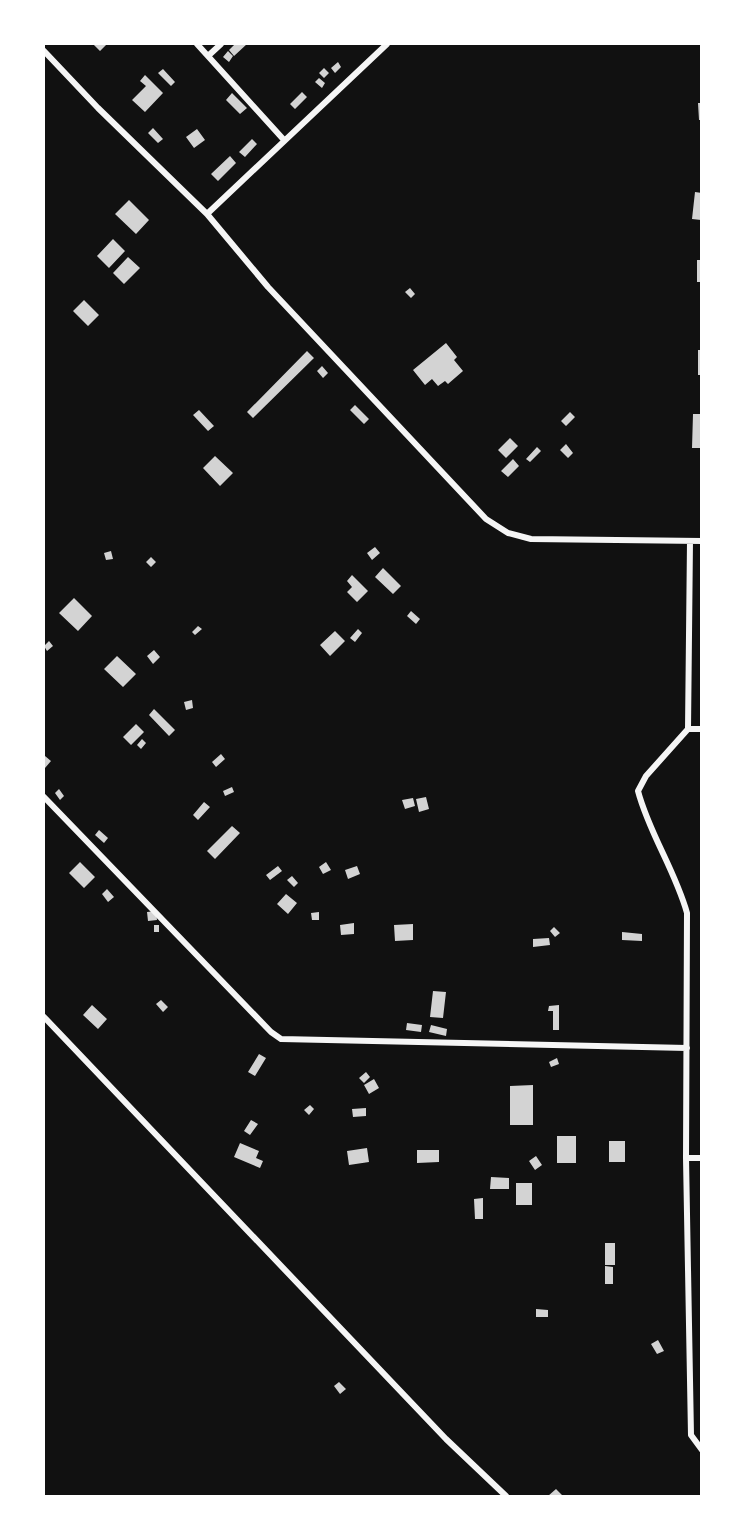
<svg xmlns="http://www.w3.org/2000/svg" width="745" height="1540" font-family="'Sofia Sans Condensed',sans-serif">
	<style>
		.building { fill: #d3d3d3 }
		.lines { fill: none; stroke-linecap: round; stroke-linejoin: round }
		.minor { stroke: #f5f5f5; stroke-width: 6 }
	</style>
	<rect width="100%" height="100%" fill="#111"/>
	<path class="building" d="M93,44H107L100,51Z
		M235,44H247L234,56L229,50Z
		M228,51L233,56L229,62L223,57Z
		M338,62L341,67L335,73L331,68Z
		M324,68L329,73L324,78L319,73Z
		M163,69L175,82L171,86L158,73Z
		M145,75L163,93L145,112L132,100L146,86L140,81Z
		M319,78L325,83L322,88L315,82Z
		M302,92L307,97L295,109L290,104Z
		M232,93L247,108L240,114L226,100Z
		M698,103H702V120H699Z
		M153,128L163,139L158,143L148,133Z
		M197,129L205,140L194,148L186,137Z
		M252,139L257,144L245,157L239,152Z
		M230,156L236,163L218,181L211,174Z
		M695,192L702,193L701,220L692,219Z
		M129,200L149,220L136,234L115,214Z
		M113,239L125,251L109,268L97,256Z
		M128,257L140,268L124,284L113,273Z
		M697,260H702V282H697Z
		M410,288L415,294L411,298L405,292Z
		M84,300L99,315L88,326L73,311Z
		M446,343L457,357L454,360L463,371L448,384L445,381L438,386L432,379L425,385L413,370Z
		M698,350H702V375H698Z
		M307,351L314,358L253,418L247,412Z
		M322,366L328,373L323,378L317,371Z
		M355,405L369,419L364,424L350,410Z
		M199,410L214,426L208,431L193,415Z
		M570,412L575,417L566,426L561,421Z
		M693,414H702V448H692Z
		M510,438L518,446L506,458L498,450Z
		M566,444L573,453L568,458L560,450Z
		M537,447L541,451L530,462L526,459Z
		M215,456L233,473L220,486L203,468Z
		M513,459L519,466L508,477L501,471Z
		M375,547L380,553L372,560L367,553Z
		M111,551L113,559L106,560L104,553Z
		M151,557L156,562L151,567L146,562Z
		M383,568L401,586L393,594L375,577Z
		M352,575L368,591L357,602L347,592L352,587L347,581Z
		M74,598L92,616L78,631L59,613Z
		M411,611L420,619L416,624L407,616Z
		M198,626L202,629L195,635L192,632Z
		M358,629L362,633L355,642L350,638Z
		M335,631L345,641L330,656L320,645Z
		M49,641L53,646L47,651L44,646Z
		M154,650L160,657L153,664L147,656Z
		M117,656L136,674L123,687L104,669Z
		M192,700L193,708L186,710L184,702Z
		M154,709L175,730L169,736L149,715Z
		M136,724L144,732L131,745L123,737Z
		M142,739L146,743L141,749L137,745Z
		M221,754L225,759L216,767L212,762Z
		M45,756L51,761L45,768L44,766Z
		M232,787L234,792L225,796L223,791Z
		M59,789L64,796L60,800L55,793Z
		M426,797L429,809L419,812L416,799Z
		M413,798L415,806L405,809L402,800Z
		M204,802L210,807L198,820L193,815Z
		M232,826L240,833L215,859L207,851Z
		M99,830L108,838L104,843L95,835Z
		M80,862L95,877L84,888L69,873Z
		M326,862L331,870L323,874L319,867Z
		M278,866L282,871L270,880L266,875Z
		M357,866L360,874L348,879L345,870Z
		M292,876L298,883L294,887L287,880Z
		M107,889L114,897L108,902L102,894Z
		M286,894L297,903L288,914L277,904Z
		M156,911L157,920L148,921L147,912Z
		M319,912V920H312L311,913Z
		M354,923V934L341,935L340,925Z
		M413,924V940L395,941L394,925Z
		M154,925H159V932H154Z
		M554,927L560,933L555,937L550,931Z
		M622,932L642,934V941L622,940Z
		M549,938L550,945L533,947V939Z
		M433,991L446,992L443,1018L430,1017Z
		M161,1000L168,1007L163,1012L156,1004Z
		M92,1005L107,1019L98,1029L83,1015Z
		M559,1005V1030H553V1011H548L549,1006Z
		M407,1023L422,1025L421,1032L406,1030Z
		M431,1025L447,1029L446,1036L429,1032Z
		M259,1054L266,1058L255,1076L248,1072Z
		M557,1058L559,1064L551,1067L549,1062Z
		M366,1072L370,1077L364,1083L359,1078Z
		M374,1079L379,1088L369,1094L364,1085Z
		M533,1085V1125H510V1086Z
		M310,1105L314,1109L309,1115L304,1110Z
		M366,1108V1116L353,1117L352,1109Z
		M251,1120L258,1124L250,1135L244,1131Z
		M557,1136H576V1163H557Z
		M609,1141H625V1162H609Z
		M240,1143L259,1151L256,1158L263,1161L260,1168L234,1157Z
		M367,1148L369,1162L349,1165L347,1151Z
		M417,1150H439V1162L417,1163Z
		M536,1156L542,1165L535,1170L529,1161Z
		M491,1177L509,1178V1189H490Z
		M516,1183H532V1205H516Z
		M483,1198V1219H475L474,1199Z
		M605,1243H615V1265H605Z
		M605,1266L613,1267V1284H605Z
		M536,1309L548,1310V1317H536Z
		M658,1340L664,1351L657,1354L651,1344Z
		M339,1382L346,1389L340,1394L334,1386Z
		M556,1489L563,1496H548Z"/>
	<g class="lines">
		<path class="minor" d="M197,44L284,140
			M44,51L98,108L207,214L268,287L486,519L508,533L531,539L702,541
			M208,56L221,44
			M207,214L387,44
			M690,541L688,729H702
			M688,729L646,776L638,791C649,833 675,870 687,913L686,1158L691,1435L702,1450
			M44,797L271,1032L281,1039L687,1048
			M44,1017L446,1439L506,1496
			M686,1158H702"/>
	</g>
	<rect width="745" height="1540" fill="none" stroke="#ffffff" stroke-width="90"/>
</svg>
